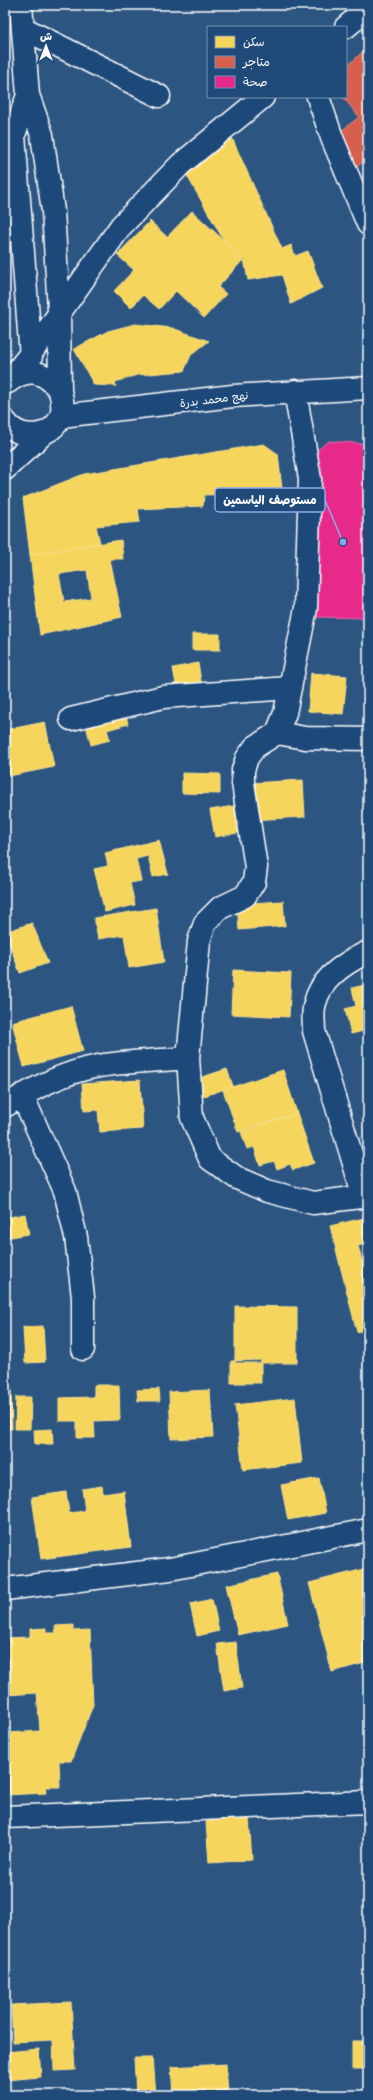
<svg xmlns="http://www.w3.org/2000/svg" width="373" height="2100" font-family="'Shantell Sans','Playpen Sans Arabic',sans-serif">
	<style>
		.homes { fill: #f6d55c; stroke: #f9e28d; fill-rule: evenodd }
		.shops { fill: #d6604d; stroke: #e29082 }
		.health { fill: #e7298a; stroke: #ee69ad }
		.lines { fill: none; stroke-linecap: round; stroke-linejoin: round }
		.minor-casing { stroke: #fff; stroke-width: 25 }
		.minor { stroke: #1f4a7a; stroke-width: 22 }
		.labels { text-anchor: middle; stroke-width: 4; stroke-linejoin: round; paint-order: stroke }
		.street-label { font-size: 11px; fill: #fff; stroke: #1f4a7a }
		.leader { fill: none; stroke: #8ea6ec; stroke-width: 1.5 }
		.callout-dot { fill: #8ea6ec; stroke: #1f4a7a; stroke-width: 1.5 }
		.callout { fill: #1f4a7a; stroke: #8ea6ec; stroke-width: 1.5 }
		.callout-label { font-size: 12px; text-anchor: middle; font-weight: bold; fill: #fff }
	</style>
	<rect width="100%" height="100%" fill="#2c5582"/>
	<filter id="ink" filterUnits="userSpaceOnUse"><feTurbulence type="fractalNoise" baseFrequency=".025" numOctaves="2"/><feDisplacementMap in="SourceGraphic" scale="8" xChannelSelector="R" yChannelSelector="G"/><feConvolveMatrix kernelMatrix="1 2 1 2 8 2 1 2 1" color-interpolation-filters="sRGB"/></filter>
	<g filter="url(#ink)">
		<path class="homes" d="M232,138L282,249L291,245L295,256L308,251L322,288L291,304L282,275L248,280L244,259L223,239L186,174Z
			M192,211L244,259L218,287L226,294L204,318L176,291L159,309L143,295L131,308L114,291L134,270L117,255L150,221L167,237Z
			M135,324L172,328L209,341L191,355L184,371L137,375L115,382L116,386L94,385L74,349L108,331Z
			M264,444L278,454L284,506L236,505L235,494L204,495L203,506L138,509L140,522L96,526L100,543L30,555L23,498L84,474Z
			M121,540L123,559H110L122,617L40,635L30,555ZM87,570L91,598L64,602L59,574Z
			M192,634H220V650H192Z
			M198,663L203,693L178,696L173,668Z
			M311,673L347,676L343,714L308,711Z
			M122,699L128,724L107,730L110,740L91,745L82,710Z
			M45,722L54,767L9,776L5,754V730Z
			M182,773L220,774V794L182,793Z
			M303,780L305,817L250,820L249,783Z
			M239,805L243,832L215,837L210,810Z
			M159,840L168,874L153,877L148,856L136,859L141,881L130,883L135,905L105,912L94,869L108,866L105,853Z
			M368,854V885L364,855Z
			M283,901L285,926L239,930L237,904Z
			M156,908L164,962L129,968L124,935L98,939L94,918Z
			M32,923L48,963L20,973L5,932Z
			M233,970L291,973L289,1017L231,1014Z
			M368,984V1030L351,1034L345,1009L356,1006L352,988Z
			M71,1006L83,1051L24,1067L12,1022Z
			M227,1069L233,1086L202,1097L196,1079Z
			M283,1070L297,1113L238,1132L223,1090Z
			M140,1080L143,1129L100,1132L98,1110L84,1111L82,1084Z
			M297,1113L314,1163L293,1170L290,1164L277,1169L274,1161L260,1165L254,1147L247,1149L241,1132Z
			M364,1128H368V1144H366Z
			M25,1214L29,1234L5,1238V1218Z
			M368,1217V1243L358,1246L368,1281V1329L357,1332L330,1226Z
			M235,1306L297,1307V1363H235Z
			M43,1326L45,1362L25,1363L23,1327Z
			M261,1360V1383H231V1361Z
			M94,1385H119L120,1420L94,1421L95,1438H77V1421H59V1398L94,1397Z
			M5,1386H11L12,1429H5Z
			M159,1389L160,1401H138L137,1390Z
			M210,1390L213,1437L171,1439L169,1392Z
			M16,1397H31L30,1429H15Z
			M295,1398L302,1463L243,1470L235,1405Z
			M52,1429L53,1444H35L34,1430Z
			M319,1478L326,1513L288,1520L281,1485Z
			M102,1486L103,1494L124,1491L131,1547L41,1559L32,1497L66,1492L69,1513L85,1511L82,1489Z
			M368,1568V1662L332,1672L309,1583Z
			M277,1574L288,1624L238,1635L226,1585Z
			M212,1599L219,1631L197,1636L190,1604Z
			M74,1625V1631L90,1630L93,1705L71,1761H59L60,1787H45L46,1793L5,1795V1638L30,1637V1629L46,1628V1633H56L55,1626ZM37,1693L40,1731L8,1733L6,1695Z
			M236,1642L242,1688L224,1691L217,1644Z
			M249,1818L252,1860L209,1863L206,1822Z
			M71,2002L75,2070L54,2071L53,2040L13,2042L11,2005Z
			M352,2041H368V2069H352Z
			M39,2049L41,2077L5,2080V2052Z
			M134,2058H152L155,2095H136Z
			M226,2064L228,2095H173L171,2067Z"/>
		<path class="shops" d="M368,47V157L354,170L341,131L359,117L343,97H346V67Z"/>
		<path class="health" d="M329,441L368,444V618L315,617L322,466L312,464V454Z"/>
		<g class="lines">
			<g class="minor-casing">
				<path id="minor" d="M346,27L368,8
					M23,28L159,96
					M28,95L14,135L31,357
					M318,97L332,138L368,224
					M8,382L32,352L121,226L181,164L263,97
					M8,382C29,366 45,371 60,391
					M295,391L310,479L306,608L285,713L277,733L255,747L247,758L243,770V783L256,867L254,882L245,896L220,908L205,923L199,941L188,1058L192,1118L210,1159L237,1178L267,1191L313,1203L368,1196
					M61,416L233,396L368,388
					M5,421C19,441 52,439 61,416C64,407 62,399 60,391L59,310L53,211L42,135L28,95L21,5
					M5,469L44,433
					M71,719L163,697L289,688
					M277,733L305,738L368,739
					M22,1095L65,1191L76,1237L83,1297V1349
					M5,1106C32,1089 62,1073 94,1067C124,1061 157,1061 188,1058
					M364,1197L314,1031C314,1022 312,1011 315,1003C321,978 346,962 368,952
					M5,1589L170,1569L368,1530
					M5,1817L368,1802"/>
			</g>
			<use href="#minor" class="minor"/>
		</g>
	</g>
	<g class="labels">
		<g class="street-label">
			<text transform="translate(214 399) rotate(-7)" y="4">نهج محمد بدرة</text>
		</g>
	</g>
	<path class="leader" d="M343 542L325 500"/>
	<circle class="callout-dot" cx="343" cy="542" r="4"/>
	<rect class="callout" x="215" y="488" width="110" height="24" rx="4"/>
	<g class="callout-label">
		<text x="270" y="504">مستوصف الياسمين</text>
	</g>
	<rect width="373" height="2100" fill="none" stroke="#1f4a7a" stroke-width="20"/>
	<rect x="10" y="10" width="353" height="2080" fill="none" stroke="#fff" stroke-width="1.5" filter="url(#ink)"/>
	<rect x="207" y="26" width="140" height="72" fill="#1f4a7a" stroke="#7992af"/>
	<rect x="215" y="36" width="20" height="12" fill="#f6d55c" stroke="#7992af"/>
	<text x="243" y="46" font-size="12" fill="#ffffff">سكن</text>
	<rect x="215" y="56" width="20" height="12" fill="#d6604d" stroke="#7992af"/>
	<text x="243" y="66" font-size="12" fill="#ffffff">متاجر</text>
	<rect x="215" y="76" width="20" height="12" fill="#e7298a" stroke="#7992af"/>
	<text x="243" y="86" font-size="12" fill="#ffffff">صحة</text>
	<g transform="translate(46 46)" stroke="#1f4a7a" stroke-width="3" paint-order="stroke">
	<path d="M0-3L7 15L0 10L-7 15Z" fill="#ffffff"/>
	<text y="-6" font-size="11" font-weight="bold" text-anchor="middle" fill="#ffffff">ش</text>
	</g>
</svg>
